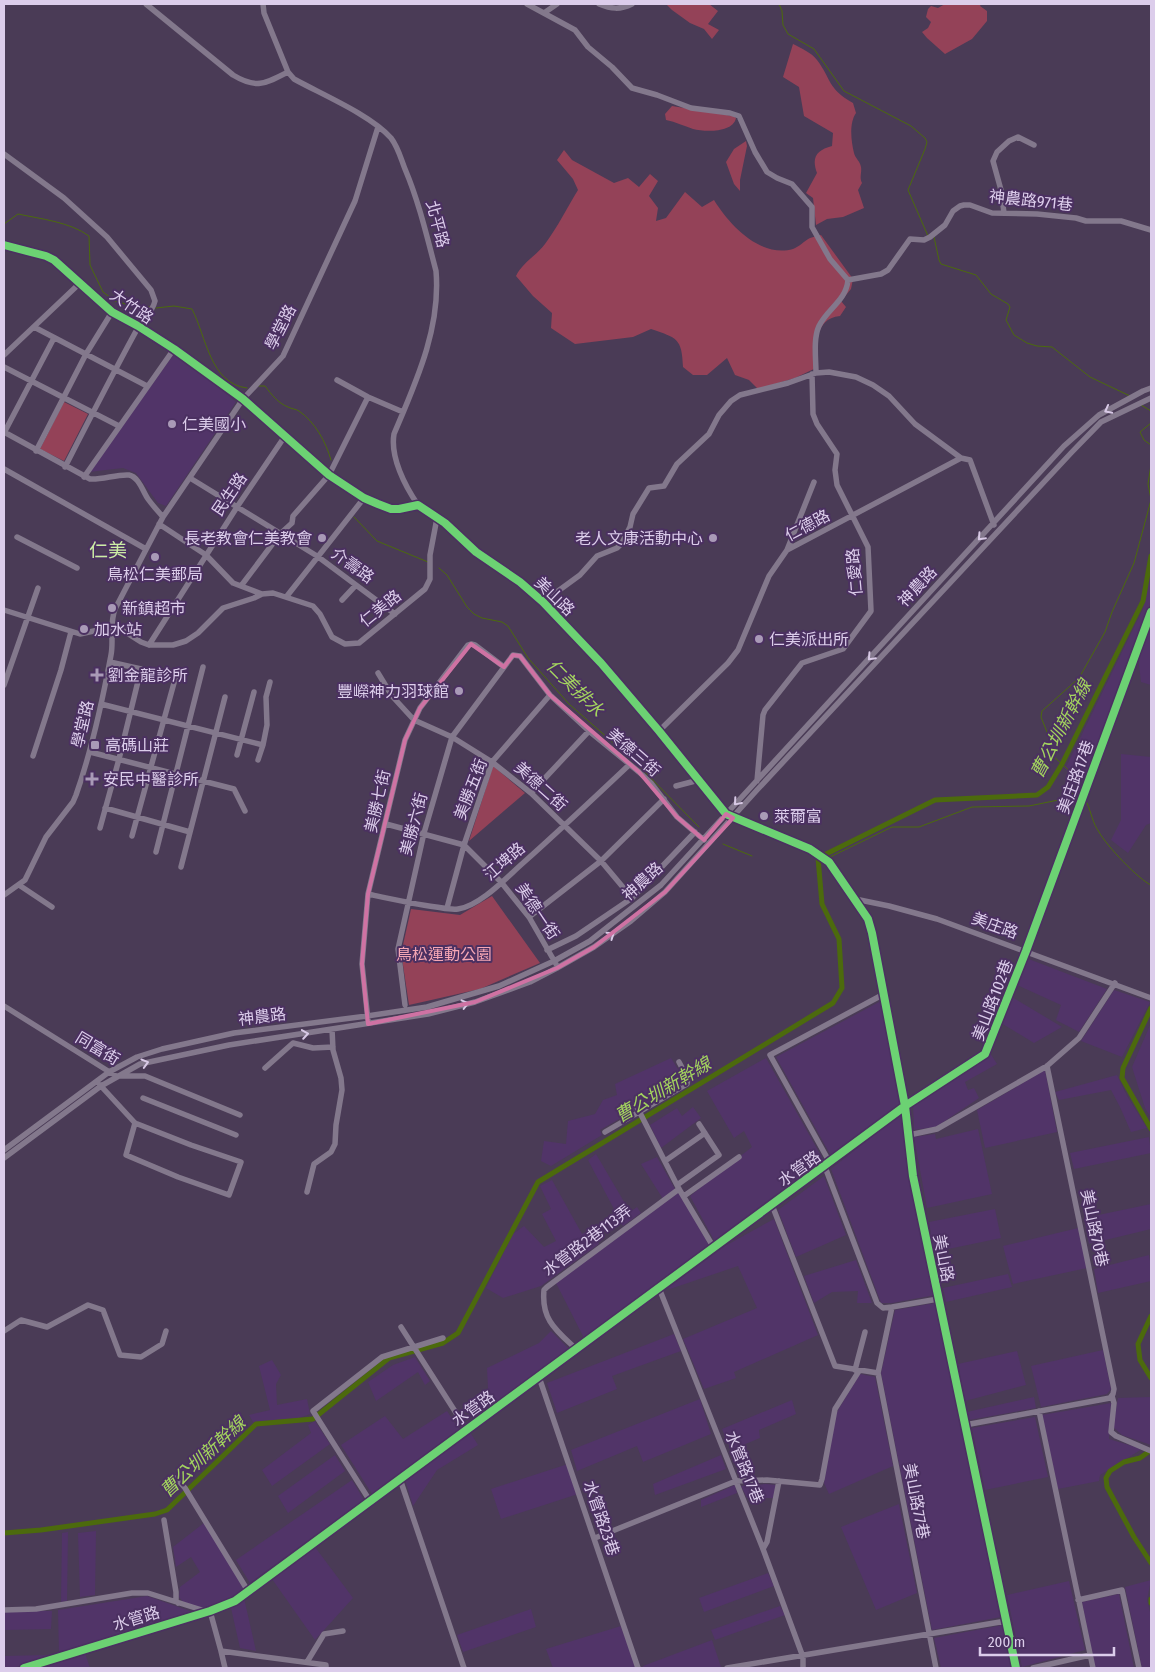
<svg xmlns="http://www.w3.org/2000/svg" width="1155" height="1672" font-family="'Fira Sans Condensed','Noto Sans TC',sans-serif">
	<style>
		.built { fill: #513468 }
		.green { fill: #944258 }
		.lines { fill: none; stroke-linecap: round; stroke-linejoin: round }
		.stream { stroke: #4c6a0d; stroke-width: 1 }
		.canal { stroke: #4c6a0d; stroke-width: 5 }
		.minor { stroke: #83788c; stroke-width: 5.5 }
		.cycleway-casing { stroke: #4b3061; stroke-width: 11 }
		.cycleway { stroke: #6cd273; stroke-width: 8 }
		.oneway { stroke: #d8c9e6 }
		.marked { fill: none; stroke: #cf72a3; stroke-width: 4; stroke-linejoin: round }
		.poi-dot { fill: #a99ab7; stroke: #4b3061; stroke-width: 2 }
		.labels { text-anchor: middle; stroke-width: 4; stroke-linejoin: round; paint-order: stroke }
		.street-label { font-size: 16px; fill: #dccdeb; stroke: #4b3061 }
		.poi-label { font-size: 16px; fill: #dccdeb; stroke: #4b3061; text-anchor: start }
		.park-label { font-size: 16px; fill: #f6a7b4; stroke: #4b3061 }
		.water-label { font-size: 18px; font-style: italic; fill: #a3d45e; stroke: #4b3061 }
		.quarter-label { font-size: 19px; fill: #cceda5; stroke: #4b3061 }
	</style>
	<rect width="100%" height="100%" fill="#4a3b56"/>
	<path class="built" d="M174,354L206,376L236,402L166,506L158,503L136,473L123,468L89,472Z
		M1151,570V601L1085,781L1075,779V775L1065,769L1143,609Z
		M1151,621V685L1141,682L1138,657Z
		M1121,754L1151,757V823L1146,825L1128,853L1111,840L1121,820Z
		M1026,958L1107,989L1079,1032L1056,1020L1061,1005L1015,984Z
		M1114,990L1150,1002L1122,1057L1081,1041Z
		M1012,997L1062,1027L1034,1043L1001,1023Z
		M881,1001L900,1105L831,1156L776,1057Z
		M1151,1023V1118L1145,1108L1132,1067Z
		M990,1053L997,1064L965,1082L968,1090L974,1088L979,1098L936,1127L914,1130L913,1106Z
		M671,1058L682,1076L681,1084L600,1130L602,1135L551,1166L541,1161L544,1141L566,1144L568,1121L595,1114L603,1100L617,1095L615,1084Z
		M766,1058L824,1161L715,1242L690,1196L752,1147L744,1131L734,1138L707,1091Z
		M1045,1070L1057,1132L985,1148L977,1110Z
		M1117,1075L1127,1096L1147,1128L1131,1132L1120,1107L1111,1090L1059,1100L1055,1092Z
		M693,1107L701,1118L661,1148L650,1125L677,1108L682,1116Z
		M903,1112L911,1175L935,1295L892,1303H881L831,1169Z
		M978,1129L992,1194L927,1208L914,1137L935,1134L936,1139Z
		M1149,1137L1151,1153L1074,1169L1070,1153Z
		M596,1154L630,1212L637,1207L641,1213L623,1226L588,1160Z
		M657,1157L675,1189L663,1199L641,1164Z
		M824,1176L846,1235L796,1257L778,1210Z
		M552,1180L582,1234L592,1229L599,1244L541,1286L503,1298L486,1288L513,1234L524,1226L544,1247L556,1241L542,1214L551,1209L540,1186Z
		M679,1192L710,1247L585,1340L556,1283Z
		M1151,1204V1229L1089,1244L1084,1218Z
		M995,1209L1001,1238L934,1252L929,1222Z
		M774,1219L818,1335L734,1372L736,1378L704,1389L683,1339L757,1308L738,1266L670,1289L668,1288L725,1246Z
		M1078,1228L1087,1268L1013,1284L1003,1246Z
		M1149,1255L1151,1267V1281L1098,1293L1094,1269Z
		M856,1260L872,1303H857L858,1291L832,1292L814,1303L804,1276Z
		M1008,1274L1012,1287L946,1302L943,1288Z
		M935,1303L1001,1617L932,1630L881,1373L895,1310Z
		M551,1331L570,1350L489,1408L487,1368L539,1343Z
		M674,1334L681,1351L612,1376L617,1389L557,1413L547,1383Z
		M1103,1350L1111,1389L1107,1394L1041,1407L1031,1366Z
		M1017,1351L1026,1385L965,1401L958,1364Z
		M415,1357L430,1381L425,1385L418,1372L376,1401L368,1382L393,1365Z
		M272,1360L281,1375L276,1384L277,1405L307,1399L310,1414L299,1418L253,1422L249,1415L270,1410L259,1366Z
		M860,1374L875,1377L893,1466L829,1494L824,1483L835,1417L838,1410Z
		M1034,1397L1036,1408L969,1420L967,1412Z
		M1151,1397V1445L1122,1435L1113,1427L1118,1398Z
		M700,1399L711,1434L643,1462L637,1446L577,1471L571,1450Z
		M792,1400L796,1414L759,1430L760,1438L731,1450L722,1429Z
		M1111,1403L1109,1439L1142,1449L1100,1475L1099,1481L1058,1489L1042,1415Z
		M447,1411L459,1429L372,1494L341,1445L385,1416L403,1439Z
		M1035,1417L1048,1477L985,1490L972,1428Z
		M315,1421L330,1444L272,1486L262,1470L311,1433L308,1425Z
		M470,1432L478,1445L437,1470L413,1506L405,1480Z
		M335,1455L345,1471L288,1513L278,1496Z
		M721,1455L726,1469L655,1495L653,1484Z
		M568,1464L578,1494L501,1519L491,1489Z
		M352,1480L364,1500L250,1583L236,1560Z
		M766,1484L776,1485L773,1498H747L741,1486Z
		M735,1485L737,1493L701,1507V1500Z
		M899,1504L917,1593L876,1610L841,1527Z
		M204,1523L245,1589L229,1600L200,1609L183,1602L179,1597L180,1587L200,1572L191,1557L176,1567L173,1547Z
		M96,1531L95,1595L80,1597L78,1533Z
		M68,1532L67,1601L61,1602L62,1533Z
		M315,1547L353,1598L315,1640L272,1579Z
		M768,1573L774,1586L704,1612L699,1598Z
		M1151,1580L1147,1600L1151,1616V1668H1142L1125,1587Z
		M1069,1581L1085,1650L1022,1667L1007,1595Z
		M1119,1594L1134,1668H1095L1082,1602Z
		M147,1596L193,1612L59,1654L58,1610Z
		M244,1598L256,1651L240,1648L231,1608Z
		M780,1606L785,1615L715,1640L711,1630Z
		M531,1609L536,1627L463,1652L457,1635Z
		M4,1611H52L51,1629L4,1630Z
		M1003,1625L1012,1668H941L934,1638Z
		M621,1626L636,1668H553L546,1649Z
		M712,1640L721,1667L643,1668V1666Z
		M85,1653L90,1668H38Z
		M47,1655L49,1656L47,1658L13,1668H4V1656Z"/>
	<path class="green" d="M666,4H709L718,11L708,24L719,30L712,39L704,29L690,23L672,10Z
		M945,4H981L980,6L987,11V21L972,39L945,54L927,38L922,32L928,28L931,22L926,17L928,9L931,6L938,8Z
		M793,44C801,48 812,53 817,60C832,80 827,88 853,103L856,113C849,123 851,141 854,153C855,158 860,161 861,167C862,173 859,177 862,183L858,190L864,208L843,217L827,219L816,225L813,198L806,193L817,173C811,157 817,150 832,146L833,133L804,116L799,87L783,77Z
		M672,106L733,116L736,118C733,133 705,132 693,129C684,126 676,122 666,120L665,114Z
		M746,141L747,146L740,180V191L734,184L726,162L734,149Z
		M564,150L572,160L614,183L628,178L639,187L650,174L658,181L649,196L658,208L656,221L666,218L685,192L702,207L714,200C730,226 761,258 793,249C799,247 804,241 810,238C813,237 818,236 821,235L853,279L851,289L841,301L846,307L840,316C813,319 817,347 816,368L795,378L758,389L749,380L735,375L727,358L707,375H693L683,367C682,338 677,338 651,329L633,337L575,344L551,328L552,313L533,296L516,276C522,263 536,256 545,244C557,228 567,208 578,190L573,179L557,160Z
		M64,402L88,414L64,461L40,449Z
		M493,766L525,793L469,841Z
		M492,896L540,963L480,989L409,1005L403,965V945L411,909L460,915Z"/>
	<g class="lines">
		<path class="stream" d="M779,4L782,11L783,25L788,34L814,49L844,91L911,126L925,138L927,142L925,149L908,190L928,236
			M4,224L18,214C41,219 70,222 89,236L90,265L103,292L115,301L136,307H150
			M934,237L939,260L941,264L976,275L991,294L1008,304L1010,307L1006,320L1014,335L1027,343L1037,346L1052,347L1090,377L1130,396
			M156,308L174,306L192,309C206,336 210,384 247,388
			M259,386H265C272,395 278,403 288,407C292,409 296,409 299,411C315,422 326,442 331,460
			M1141,405L1151,411
			M1151,423L1140,432L1144,440L1151,445
			M1151,499L1148,484L1151,465
			M354,517L377,541L428,562
			M439,568L447,575L467,607L474,614L482,618L502,622L508,626L528,658L569,704L634,761L699,827
			M1073,797L1070,784L1073,774L1053,756L1051,742L1041,717L1042,711L1079,678L1105,632L1112,612L1134,563L1151,500
			M1084,802L1087,803C1091,812 1093,824 1099,832C1106,845 1139,880 1151,885
			M723,844L752,856
			M830,857L892,827H919L972,807L1029,806L1073,797L1080,800"/>
		<path class="canal" d="M1151,1008L1123,1068L1122,1078L1151,1129
			M1151,1316L1138,1344L1140,1360L1151,1378
			M1151,1450L1140,1458L1124,1462L1110,1471L1106,1478L1107,1487L1134,1537L1151,1563
			M4,1533L41,1530L155,1514L167,1510L256,1424L313,1419L389,1358L443,1343L458,1333L538,1182L833,1003L842,988L839,939L822,904L818,858L935,800L1037,795L1048,787L1062,764L1143,601L1151,556
			M1151,1599V1603"/>
		<path class="minor" d="M146,4L233,75C256,89 265,84 288,72
			M263,4L264,13L288,72L294,79C321,94 371,115 391,138C398,147 401,159 405,169C419,202 427,237 436,271C441,328 416,382 394,434C390,457 405,486 418,505
			M527,4L575,30L588,47L612,67L632,88L657,95L691,108L730,113L739,116L755,152L767,172L777,178L792,184L812,207V227L830,259L848,280C846,301 828,308 819,326C813,339 816,359 816,373
			M599,4C611,9 620,10 632,4
			M544,13L557,4
			M4,154L64,198L107,237L151,290L155,301C152,314 141,322 135,333C111,377 88,422 65,467
			M1004,213L1001,190L993,161L997,152L1009,141L1018,137L1034,145
			M4,245L46,256L54,260L112,312L138,326L174,349L243,399L329,475L364,498L378,504L391,509H399L418,505L445,523L476,552L520,582L543,602L601,663L659,731L726,814L810,849L829,862L868,919L872,933L905,1106L913,1176L1016,1668
			M848,280L881,274L888,270L910,239L924,240L930,237L945,225L953,211L960,206L964,205H970L992,213L1037,214L1076,218L1086,221H1121L1151,230
			M34,327L147,386
			M4,355L80,283
			M4,367L119,426
			M337,380L368,397L403,412
			M4,432L90,479C102,480 117,474 129,475C139,477 143,492 148,499C153,506 158,511 163,517
			M4,433L54,338
			M36,451L86,354L112,312
			M4,469L146,549
			M84,477L174,349
			M190,478L317,556L395,614
			M159,524L206,555L233,583L262,594
			M17,537L77,568
			M787,550L814,482
			M241,586L280,534L292,523L293,516L329,475L368,397
			M287,596L364,498
			M342,600L356,585
			M543,602L580,575L597,556L617,548L622,543L630,527L633,514L649,488L664,486L677,464L709,434L719,415L731,401L740,395L788,383L816,373L829,372L856,377L873,385L889,396L915,424L961,458
			M4,610L80,634L103,629L122,630L141,642L149,645H173L186,641L198,633L223,608L254,598L262,594L273,593L313,606L320,614L332,637L345,644L359,643L425,589L430,579V555L437,518
			M149,645L237,507L285,436
			M378,673L392,696L414,720L452,737L492,762L531,793L601,861L632,898
			M4,685L38,588
			M101,704L263,745
			M659,731L728,663L738,650L769,576L787,550L961,458L970,460L994,525
			M90,752L234,789L245,811
			M237,755L254,692
			M33,756L61,670L71,632
			M258,760L263,745L267,725L266,697L270,682
			M757,781L763,715L765,710L802,663L843,649L871,611L868,547L837,485L835,470L837,454L817,424L813,414L812,374
			M676,786L699,780
			M531,793L589,731
			M105,808L190,832
			M386,824L464,845L501,882L529,917L556,964
			M100,828L119,759L141,669L110,662
			M132,836L177,672
			M156,852L203,667
			M181,867L225,697
			M19,885L52,907
			M368,894C391,899 413,904 436,907C443,908 451,910 458,909C480,906 507,877 523,863C559,831 594,798 629,765
			M4,895L25,880L46,837L73,802L76,795C92,750 102,703 111,655C114,640 109,625 115,609L163,517L243,399L283,356L355,201L378,127
			M855,899L889,906L937,919L1151,998
			M447,908L464,845L492,762L550,695
			M529,917L601,861L664,799
			M547,950L576,936L632,898L695,832
			M405,1005L398,949L424,833L452,737L513,655L520,656L550,695L589,731L639,772L651,783L677,817L704,840
			M4,1006L116,1076H145L240,1115
			M368,1020L362,964L368,894L405,740L420,708L468,645L471,644L475,645L504,667
			M265,1068L293,1043L313,1048L333,1047
			M100,1085L135,1123L191,1145L241,1162L229,1195L178,1177L126,1155L135,1123
			M143,1098L236,1135
			M637,1107L679,1189L714,1248
			M605,1132L687,1084L688,1079L679,1062
			M909,1135L937,1129L1047,1066L1079,1038L1115,983
			M4,1150L109,1072L137,1057L162,1049L234,1033L367,1016L427,1007L499,986L554,961L590,941L661,885L1064,446L1099,415L1143,391L1151,388
			M4,1158L101,1086L140,1064L229,1045L428,1014L475,1002L530,982L557,968L594,947L631,921L665,892L757,790L1071,453L1101,422L1151,398
			M665,1161L705,1133
			M830,1163L770,1055L884,994
			M825,1167L877,1303L883,1308L892,1307
			M677,1185L719,1155L699,1124
			M307,1192L314,1164L331,1152L335,1144L336,1125L342,1090L341,1078L333,1050L332,1029
			M684,1196L739,1157
			M772,1205L835,1366L878,1373L936,1668
			M659,1288L763,1549L803,1657V1668
			M401,1327L467,1430
			M4,1331L21,1320L47,1327L88,1305L103,1310L120,1355L141,1357L162,1344L166,1331
			M576,1349C557,1331 541,1320 544,1290L547,1287L679,1189
			M855,1370L865,1332
			M878,1373L892,1307L938,1299
			M539,1377L638,1668
			M1112,1396L1114,1403L1111,1432L1116,1436L1151,1451
			M1039,1411L1093,1668
			M965,1425L1110,1398L1113,1394L1114,1389L1047,1066
			M176,1478L185,1488L248,1591
			M400,1479L464,1668
			M370,1501L313,1411L382,1357L443,1338
			M164,1520L176,1592V1600L178,1603
			M595,1538L736,1481L767,1480L820,1485L822,1479L835,1409L859,1371
			M763,1549L767,1542L779,1481
			M1078,1600L1122,1590L1139,1668
			M4,1610L36,1609L132,1593H148L205,1611
			M210,1611L221,1651L326,1665V1668
			M221,1651L225,1668
			M307,1662L324,1634L343,1631
			M24,1668L210,1611L235,1601L905,1106L985,1054L1026,951L1151,612
			M727,1668L1006,1621
			M1033,1668L1090,1655"/>
		<g class="cycleway-casing">
			<path id="cycleway" d="M4,245L46,256L54,260L112,312L138,326L174,349L243,399L329,475L364,498L378,504L391,509H399L418,505L445,523L476,552L520,582L543,602L601,663L659,731L726,814L810,849L829,862L868,919L872,933L905,1106L913,1176L1016,1668
				M24,1668L210,1611L235,1601L905,1106L985,1054L1026,951L1151,612"/>
		</g>
		<use href="#cycleway" class="cycleway"/>
	</g>
	<defs><path id="oneway-chevron" d="M-2-3.5L2.5 0L-2 3.5" fill="none" stroke-width="1.6" stroke-linecap="round" stroke-linejoin="round" transform="scale(1.25)"/></defs>
	<g class="oneway">
		<use href="#oneway-chevron" transform="translate(1108 410) rotate(152)"/>
		<use href="#oneway-chevron" transform="translate(981 537) rotate(133)"/>
		<use href="#oneway-chevron" transform="translate(871 657) rotate(133)"/>
		<use href="#oneway-chevron" transform="translate(737 802) rotate(131)"/>
		<use href="#oneway-chevron" transform="translate(611 935) rotate(-35)"/>
		<use href="#oneway-chevron" transform="translate(465 1004) rotate(-14)"/>
		<use href="#oneway-chevron" transform="translate(305 1034) rotate(-9)"/>
		<use href="#oneway-chevron" transform="translate(145 1063) rotate(-16)"/>
	</g>
	<path class="marked" d="M471,644L504,667L513,655L520,656L550,695L639,772L677,817L704,840L726,814L733,818L665,892L594,947L557,968L475,1002L368,1024L362,964L368,894L405,740L420,708Z"/>
	<g class="poi-dot">
		<circle cx="172" cy="424" r="5"/>
		<circle cx="322" cy="538" r="5"/>
		<circle cx="713" cy="538" r="5"/>
		<circle cx="155" cy="557" r="5"/>
		<circle cx="112" cy="608" r="5"/>
		<circle cx="84" cy="629" r="5"/>
		<circle cx="759" cy="639" r="5"/>
		<path d="M94.5 667.5h5v5h5v5h-5v5h-5v-5h-5v-5h5z"/>
		<circle cx="459" cy="691" r="5"/>
		<rect x="90" y="740" width="10" height="10" rx="2.5"/>
		<path d="M89.5 771.5h5v5h5v5h-5v5h-5v-5h-5v-5h5z"/>
		<circle cx="764" cy="816" r="5"/>
	</g>
	<g class="labels">
		<g class="street-label">
			<text transform="translate(1031 200) rotate(6)" y="6">神農路971巷</text>
			<text transform="translate(438 224) rotate(75)" y="6">北平路</text>
			<text transform="translate(132 306) rotate(34)" y="6">大竹路</text>
			<text transform="translate(280 327) rotate(-63)" y="6">學堂路</text>
			<text transform="translate(229 494) rotate(-56)" y="6">民生路</text>
			<text transform="translate(807 525) rotate(-28)" y="6">仁德路</text>
			<text transform="translate(353 565) rotate(36)" y="6">介壽路</text>
			<text transform="translate(854 572) rotate(-95)" y="6">仁愛路</text>
			<text transform="translate(917 586) rotate(-47)" y="6">神農路</text>
			<text transform="translate(555 596) rotate(44)" y="6">美山路</text>
			<text transform="translate(380 608) rotate(-39)" y="6">仁美路</text>
			<text transform="translate(82 724) rotate(-77)" y="6">學堂路</text>
			<text transform="translate(634 752) rotate(41)" y="6">美德三街</text>
			<text transform="translate(1075 777) rotate(-70)" y="6">美庄路17巷</text>
			<text transform="translate(541 786) rotate(42)" y="6">美德二街</text>
			<text transform="translate(470 789) rotate(-69)" y="6">美勝五街</text>
			<text transform="translate(377 801) rotate(-77)" y="6">美勝七街</text>
			<text transform="translate(413 824) rotate(-75)" y="6">美勝六街</text>
			<text transform="translate(504 861) rotate(-41)" y="6">江埤路</text>
			<text transform="translate(642 881) rotate(-42)" y="6">神農路</text>
			<text transform="translate(538 911) rotate(56)" y="6">美德一街</text>
			<text transform="translate(995 925) rotate(20)" y="6">美庄路</text>
			<text transform="translate(992 1000) rotate(-69)" y="6">美山路102巷</text>
			<text transform="translate(262 1016) rotate(-7)" y="6">神農路</text>
			<text transform="translate(98 1048) rotate(31)" y="6">同富街</text>
			<text transform="translate(799 1168) rotate(-36)" y="6">水管路</text>
			<text transform="translate(1095 1228) rotate(78)" y="6">美山路70巷</text>
			<text transform="translate(587 1240) rotate(-37)" y="6">水管路2巷113弄</text>
			<text transform="translate(944 1258) rotate(79)" y="6">美山路</text>
			<text transform="translate(473 1408) rotate(-36)" y="6">水管路</text>
			<text transform="translate(745 1467) rotate(68)" y="6">水管路17巷</text>
			<text transform="translate(917 1501) rotate(79)" y="6">美山路77巷</text>
			<text transform="translate(602 1518) rotate(71)" y="6">水管路23巷</text>
			<text transform="translate(136 1618) rotate(-17)" y="6">水管路</text>
		</g>
		<g class="poi-label">
			<text x="182" y="430">仁美國小</text>
			<text x="312" y="544" text-anchor="end">長老教會仁美教會</text>
			<text x="703" y="544" text-anchor="end">老人文康活動中心</text>
			<text x="155" y="580" text-anchor="middle">鳥松仁美郵局</text>
			<text x="122" y="614">新鎮超市</text>
			<text x="94" y="635">加水站</text>
			<text x="769" y="645">仁美派出所</text>
			<text x="108" y="681">劉金龍診所</text>
			<text x="449" y="697" text-anchor="end">豐嶸神力羽球館</text>
			<text x="105" y="751">高碼山莊</text>
			<text x="103" y="785">安民中醫診所</text>
			<text x="774" y="822">萊爾富</text>
		</g>
		<g class="park-label">
			<text x="444" y="960">鳥松運動公園</text>
		</g>
		<g class="water-label">
			<text transform="translate(575 688) rotate(45)" y="6">仁美排水</text>
			<text transform="translate(1061 729) rotate(-62)" y="6">曹公圳新幹線</text>
			<text transform="translate(663 1090) rotate(-31)" y="6">曹公圳新幹線</text>
			<text transform="translate(203 1457) rotate(-43)" y="6">曹公圳新幹線</text>
		</g>
		<g class="quarter-label">
			<text x="108" y="557">仁美</text>
		</g>
	</g>
	<rect width="1155" height="1672" fill="none" stroke="#dccdeb" stroke-width="10"/>
	<path d="M980 1647v8h134v-8" fill="none" stroke="#dccdeb" stroke-width="2.5"/>
	<text x="988" y="1647" font-size="15" fill="#dccdeb" stroke="#4b3061" stroke-width="4" paint-order="stroke">200 m</text>
</svg>
